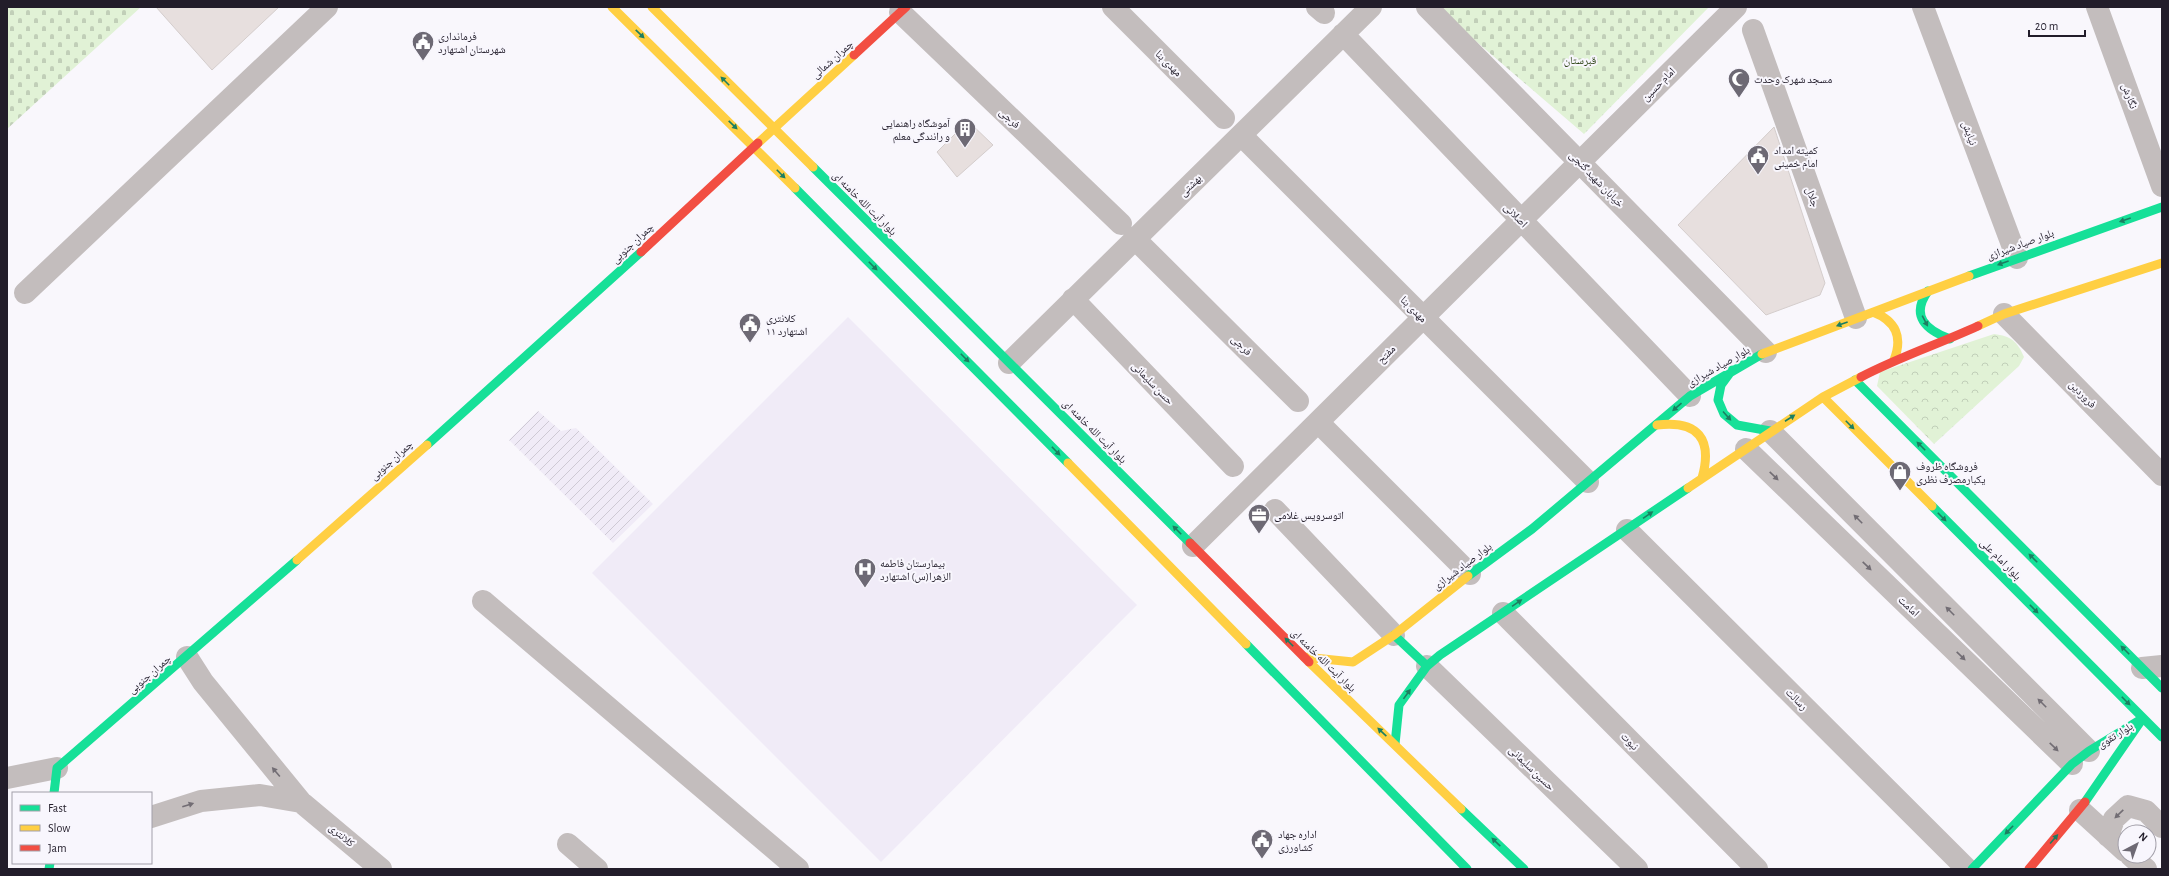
<svg xmlns="http://www.w3.org/2000/svg" width="2169" height="876" font-family="'Alegreya Sans','Noto Naskh Arabic',sans-serif">
	<style>
		.built { fill: #f0ebf7 }
		.industrial { fill: url(#industrial-furrows) }
		.cemetery { fill: url(#cemetery-stones) }
		.park { fill: url(#park-crowns) }
		.building { fill: #e7dfde; stroke: #d4cdcc }
		.lines { fill: none; stroke-linecap: round; stroke-linejoin: round }
		.street { stroke: #c3bdbd; stroke-width: 22 }
		.fast { stroke: #16e098; stroke-width: 9 }
		.slow { stroke: #ffcf43; stroke-width: 9 }
		.jam { stroke: #f24e42; stroke-width: 9 }
		.oneway { fill: #1c7e61 }
		.oneway2 { fill: #726d74 }
		.labels { text-anchor: middle; stroke-width: 4; stroke-linejoin: round; paint-order: stroke }
		.poi-label { font-size: 11px; fill: #221d2a; stroke: #f8f6fd; text-anchor: start }
		.street-label { font-size: 11px; fill: #221d2a; stroke: #f8f6fd }
		.park-label { font-size: 11px; fill: #2a4211; stroke: #f8f6fd }
	</style>
	<defs>
		<pattern id="industrial-furrows" width="10" height="10" patternUnits="userSpaceOnUse"><rect width="10" height="10" fill="#f0ebf7"/><path d="M-1 1l2-2M0 10L10 0M9 11l2-2" fill="none" stroke="#cec9d4"/></pattern>
		<pattern id="cemetery-stones" width="16" height="16" patternUnits="userSpaceOnUse"><rect width="16" height="16" fill="#e1f2d6"/><path d="M2 7V4a2 2 0 0 1 4 0v3zM10 15v-3a2 2 0 0 1 4 0v3z" fill="#c1cfb8"/></pattern>
		<pattern id="park-crowns" width="20" height="18" patternUnits="userSpaceOnUse"><rect width="20" height="18" fill="#e1f2d6"/><path d="M2 6a3 3 0 1 1 6 0M12 15a3 3 0 1 1 6 0" fill="none" stroke="#c1cfb8"/></pattern>
	</defs>
	<rect width="100%" height="100%" fill="#f9f7fc"/>
	<path class="built" d="M848,317L1137,605L881,862L592,573Z"/>
	<path class="industrial" d="M538,411L561,431L576,428L653,504L613,543L509,440Z"/>
	<path class="cemetery" d="M7,7H141L7,129Z
		M1436,7H1709L1584,134Z"/>
	<path class="park" d="M1994,334C2011,336 2017,341 2024,357L2019,366L1934,444L1877,386L1880,372Z"/>
	<path class="building" d="M156,7H279L212,70Z
		M968,121L993,145L957,177L937,152Z
		M1774,127L1825,283L1820,295L1766,315L1678,225Z"/>
	<g class="lines">
		<path class="street" d="M1113,7L1224,118
			M1317,7L1324,13
			M1427,7L1766,352
			M1923,7L2017,258
			M2097,7L2162,186
			M900,12L1121,224
			M1753,30L1856,318
			M1343,34L1690,396
			M1241,135L1588,482
			M1135,239L1298,401
			M25,293L327,7
			M1073,299L1233,466
			M2004,314L2162,475
			M1009,363L1371,7
			M1318,422L1470,574
			M1770,431L2089,751
			M1746,449L2072,764
			M1275,510L1394,635
			M1627,530L1967,869
			M1193,546L1736,7
			M483,601L798,869
			M1503,613L1757,869
			M187,657L203,682L301,802L381,869
			M1427,666L1637,869
			M2142,668L2162,666
			M7,778L57,768
			M2080,810L2125,851
			M151,817L201,801L260,795L301,802
			M2108,836L2114,819L2128,806L2146,811L2162,827
			M568,844L597,869
			M2131,856L2146,869"/>
		<path class="fast" d="M813,167L1190,543
			M795,188L1068,463
			M1969,276L2162,207
			M1928,291C1910,316 1926,330 1950,339
			M1732,370L1721,385L1718,400L1724,414L1737,425L1770,431
			M1855,380L2162,688
			M427,445L641,252
			M1932,506L2162,737
			M1468,576L1532,529L1690,396L1762,354
			M1394,635L1427,666
			M1246,644L1467,869
			M1395,744L1399,705L1427,666L1440,655L1688,488
			M54,793L57,768L297,560
			M1461,809L1524,869
			M49,869L50,863
			M1972,869L2072,764L2089,751L2143,718L2085,802"/>
		<path class="slow" d="M612,7L795,188
			M652,7L813,167
			M758,143L854,55
			M1873,312C1896,321 1903,337 1894,360
			M1978,326L2004,314L2162,263
			M1762,354L1969,276
			M1823,397L1932,506
			M1657,425C1698,420 1713,439 1702,478
			M1068,463L1246,644
			M1688,488L1823,397L1861,377
			M297,560L427,445
			M1304,657L1353,662L1394,635L1468,576
			M1309,662L1461,809"/>
		<path class="jam" d="M854,55L906,7
			M641,252L758,143
			M1861,377C1899,357 1939,344 1978,326
			M1190,543L1309,662
			M2029,869L2085,802"/>
	</g>
	<defs><path id="oneway-solid" d="M-6-.8H1V-3.2L6.5 0L1 3.2V.8H-6Z"/></defs>
	<g class="oneway">
		<use href="#oneway-solid" transform="translate(640 34) rotate(44)"/>
		<use href="#oneway-solid" transform="translate(725 81) rotate(-135)"/>
		<use href="#oneway-solid" transform="translate(733 125) rotate(44)"/>
		<use href="#oneway-solid" transform="translate(781 174) rotate(45)"/>
		<use href="#oneway-solid" transform="translate(2125 220) rotate(161)"/>
		<use href="#oneway-solid" transform="translate(2003 263) rotate(160)"/>
		<use href="#oneway-solid" transform="translate(873 266) rotate(45)"/>
		<use href="#oneway-solid" transform="translate(1925 321) rotate(62)"/>
		<use href="#oneway-solid" transform="translate(1842 324) rotate(160)"/>
		<use href="#oneway-solid" transform="translate(965 358) rotate(45)"/>
		<use href="#oneway-solid" transform="translate(1677 407) rotate(139)"/>
		<use href="#oneway-solid" transform="translate(1727 416) rotate(48)"/>
		<use href="#oneway-solid" transform="translate(1790 418) rotate(-33)"/>
		<use href="#oneway-solid" transform="translate(1850 425) rotate(45)"/>
		<use href="#oneway-solid" transform="translate(1921 446) rotate(-135)"/>
		<use href="#oneway-solid" transform="translate(1056 451) rotate(46)"/>
		<use href="#oneway-solid" transform="translate(1648 515) rotate(-34)"/>
		<use href="#oneway-solid" transform="translate(1942 517) rotate(45)"/>
		<use href="#oneway-solid" transform="translate(1177 530) rotate(-135)"/>
		<use href="#oneway-solid" transform="translate(2033 558) rotate(-135)"/>
		<use href="#oneway-solid" transform="translate(1517 603) rotate(-34)"/>
		<use href="#oneway-solid" transform="translate(2034 609) rotate(45)"/>
		<use href="#oneway-solid" transform="translate(1289 642) rotate(-135)"/>
		<use href="#oneway-solid" transform="translate(2125 650) rotate(-135)"/>
		<use href="#oneway-solid" transform="translate(1407 694) rotate(-54)"/>
		<use href="#oneway-solid" transform="translate(2126 701) rotate(45)"/>
		<use href="#oneway-solid" transform="translate(1382 732) rotate(-137)"/>
		<use href="#oneway-solid" transform="translate(2009 830) rotate(134)"/>
		<use href="#oneway-solid" transform="translate(2054 839) rotate(-49)"/>
		<use href="#oneway-solid" transform="translate(1496 842) rotate(-136)"/>
	</g>
	<g class="oneway2">
		<use href="#oneway-solid" transform="translate(1774 476) rotate(44)"/>
		<use href="#oneway-solid" transform="translate(1858 519) rotate(-135)"/>
		<use href="#oneway-solid" transform="translate(1867 566) rotate(44)"/>
		<use href="#oneway-solid" transform="translate(1950 611) rotate(-135)"/>
		<use href="#oneway-solid" transform="translate(1961 656) rotate(44)"/>
		<use href="#oneway-solid" transform="translate(2042 703) rotate(-135)"/>
		<use href="#oneway-solid" transform="translate(2054 747) rotate(44)"/>
		<use href="#oneway-solid" transform="translate(276 772) rotate(-130)"/>
		<use href="#oneway-solid" transform="translate(188 805) rotate(-18)"/>
		<use href="#oneway-solid" transform="translate(2119 814) rotate(136)"/>
	</g>
	<defs>
		<g id="civic-pin" transform="scale(1.15)"><path d="M0 17L-7.5 6A9.5 9.5 0 1 1 7.5 6Z" fill="#6d6974" stroke="#f8f6fd"/><path d="M-.6-6.5H3V-4.5H.6V-3L4-1V1h2V6H-6V1h2V-1L-.6-3ZM-1.2 2.5V6h2.4V2.5Z" fill="#fff"/></g>
		<g id="mosque-pin" transform="scale(1.15)"><path d="M0 17L-7.5 6A9.5 9.5 0 1 1 7.5 6Z" fill="#6d6974" stroke="#f8f6fd"/><path d="M3.5-4.9A6 6 0 1 0 3.5 4.9A5 5 0 1 1 3.5-4.9Z" fill="#fff"/></g>
		<g id="building-pin" transform="scale(1.15)"><path d="M0 17L-7.5 6A9.5 9.5 0 1 1 7.5 6Z" fill="#6d6974" stroke="#f8f6fd"/><path d="M-4-6H4V6H1V3H-1V6H-4ZM-2.5-4.3h1.7v1.8h-1.7ZM.8-4.3h1.7v1.8H.8ZM-2.5-1h1.7V.8h-1.7ZM.8-1h1.7V.8H.8Z" fill="#fff"/></g>
		<g id="shop-pin" transform="scale(1.15)"><path d="M0 17L-7.5 6A9.5 9.5 0 1 1 7.5 6Z" fill="#6d6974" stroke="#f8f6fd"/><path d="M-5-2.5h2.3a2.7 3.5 0 0 1 5.4 0H5L5.5 6h-11ZM-1.5-2.5h3a1.5 2.3 0 0 0-3 0Z" fill="#fff"/></g>
		<g id="office-pin" transform="scale(1.15)"><path d="M0 17L-7.5 6A9.5 9.5 0 1 1 7.5 6Z" fill="#6d6974" stroke="#f8f6fd"/><path d="M-6-3h4V-5.5h4V-3h4V5H-6ZM-1-4.5V-3h2v-1.5ZM-6 0V1H6V0Z" fill="#fff"/></g>
		<g id="hospital-pin" transform="scale(1.15)"><path d="M0 17L-7.5 6A9.5 9.5 0 1 1 7.5 6Z" fill="#6d6974" stroke="#f8f6fd"/><path d="M-5-5h3v3.5h4V-5h3V5h-3V1.5h-4V5h-3Z" fill="#fff"/></g>
	</defs>
	<g fill-rule="evenodd">
		<use href="#civic-pin" x="423" y="42"/>
		<use href="#mosque-pin" x="1739" y="79"/>
		<use href="#building-pin" x="965" y="129"/>
		<use href="#civic-pin" x="1758" y="156"/>
		<use href="#civic-pin" x="750" y="324"/>
		<use href="#shop-pin" x="1900" y="472"/>
		<use href="#office-pin" x="1259" y="515"/>
		<use href="#hospital-pin" x="865" y="569"/>
		<use href="#civic-pin" x="1262" y="840"/>
	</g>
	<g class="labels">
		<g class="poi-label">
			<text x="438" y="40">فرمانداری<tspan x="438" dy="13">شهرستان اشتهارد</tspan></text>
			<text x="1754" y="83">مسجد شهرک وحدت</text>
			<text x="950" y="127" text-anchor="end">آموشگاه راهنمایی<tspan x="950" dy="13">و رانندگی معلم</tspan></text>
			<text x="1774" y="154">کمیته امداد<tspan x="1774" dy="13">امام خمینی</tspan></text>
			<text x="766" y="322">کلانتری<tspan x="766" dy="13">۱۱ اشتهارد</tspan></text>
			<text x="1916" y="470">فروشگاه ظروف<tspan x="1916" dy="13">یکبارمصرف نظری</tspan></text>
			<text x="1274" y="519">اتوسرویس غلامی</text>
			<text x="880" y="567">بیمارستان فاطمه<tspan x="880" dy="13">الزهرا(س) اشتهارد</tspan></text>
			<text x="1278" y="838">اداره جهاد<tspan x="1278" dy="13">کشاورزی</tspan></text>
		</g>
		<g class="street-label">
			<text transform="translate(832 59) rotate(-42)" y="4">چمران شمالی</text>
			<text transform="translate(1169 63) rotate(45)" y="4">مهدی بنا</text>
			<text transform="translate(1658 84) rotate(-45)" y="4">امام حسین</text>
			<text transform="translate(2130 96) rotate(70)" y="4">نگارش</text>
			<text transform="translate(1010 118) rotate(44)" y="4">فرجی</text>
			<text transform="translate(1970 133) rotate(70)" y="4">نیایش</text>
			<text transform="translate(1597 179) rotate(46)" y="4">خیابان شهید گنجی</text>
			<text transform="translate(1190 185) rotate(-44)" y="4">بهشتی</text>
			<text transform="translate(1813 197) rotate(70)" y="4">جلال</text>
			<text transform="translate(865 203) rotate(45)" y="4">بلوار آیت الله خامنه ای</text>
			<text transform="translate(1516 215) rotate(46)" y="4">اصلانی</text>
			<text transform="translate(632 243) rotate(-43)" y="4">چمران جنوبی</text>
			<text transform="translate(2020 244) rotate(-20)" y="4">بلوار صیاد شیرازی</text>
			<text transform="translate(1414 309) rotate(45)" y="4">مهدی بنا</text>
			<text transform="translate(1242 345) rotate(45)" y="4">فرجی</text>
			<text transform="translate(1386 354) rotate(-45)" y="4">مفتح</text>
			<text transform="translate(1718 366) rotate(-30)" y="4">بلوار صیاد شیرازی</text>
			<text transform="translate(1153 383) rotate(46)" y="4">حسن سلیمانی</text>
			<text transform="translate(2083 394) rotate(46)" y="4">فروردین</text>
			<text transform="translate(1095 431) rotate(45)" y="4">بلوار آیت الله خامنه ای</text>
			<text transform="translate(391 460) rotate(-42)" y="4">چمران جنوبی</text>
			<text transform="translate(2001 559) rotate(45)" y="4">بلوار امام علی</text>
			<text transform="translate(1462 566) rotate(-37)" y="4">بلوار صیاد شیرازی</text>
			<text transform="translate(1909 606) rotate(44)" y="4">امامت</text>
			<text transform="translate(1324 660) rotate(44)" y="4">بلوار آیت الله خامنه ای</text>
			<text transform="translate(149 674) rotate(-41)" y="4">چمران جنوبی</text>
			<text transform="translate(1797 699) rotate(45)" y="4">رسالت</text>
			<text transform="translate(2115 735) rotate(-32)" y="4">بلوار تقوی</text>
			<text transform="translate(1630 741) rotate(45)" y="4">نبوت</text>
			<text transform="translate(1532 768) rotate(44)" y="4">حسین سلیمانی</text>
			<text transform="translate(342 835) rotate(40)" y="4">کلانتری</text>
		</g>
		<g class="park-label">
			<text x="1580" y="64">قبرستان</text>
		</g>
	</g>
	<rect width="2169" height="876" fill="none" stroke="#221d2a" stroke-width="16"/>
	<rect x="12" y="792" width="140" height="72" fill="#f8f6fd" stroke="#a29fa9"/>
	<rect x="20" y="805" width="20" height="6" fill="#16e098" stroke="#a29fa9"/>
	<text x="48" y="812" font-size="12" fill="#221d2a">Fast</text>
	<rect x="20" y="825" width="20" height="6" fill="#ffcf43" stroke="#a29fa9"/>
	<text x="48" y="832" font-size="12" fill="#221d2a">Slow</text>
	<rect x="20" y="845" width="20" height="6" fill="#f24e42" stroke="#a29fa9"/>
	<text x="48" y="852" font-size="12" fill="#221d2a">Jam</text>
	<g transform="translate(2137 844) rotate(41)"><circle r="19" fill="#f8f6fd" stroke="#a29fa9"/>
	<path d="M0-3L7 15L0 10L-7 15Z" fill="#6d6974"/>
	<text y="-6" font-size="11" font-weight="bold" text-anchor="middle" fill="#221d2a">N</text>
	</g>
	<path d="M2029 30v6h56v-6" fill="none" stroke="#221d2a" stroke-width="2"/>
	<text x="2035" y="30" font-size="12" fill="#221d2a" stroke="#f8f6fd" stroke-width="3" paint-order="stroke">20 m</text>
</svg>
